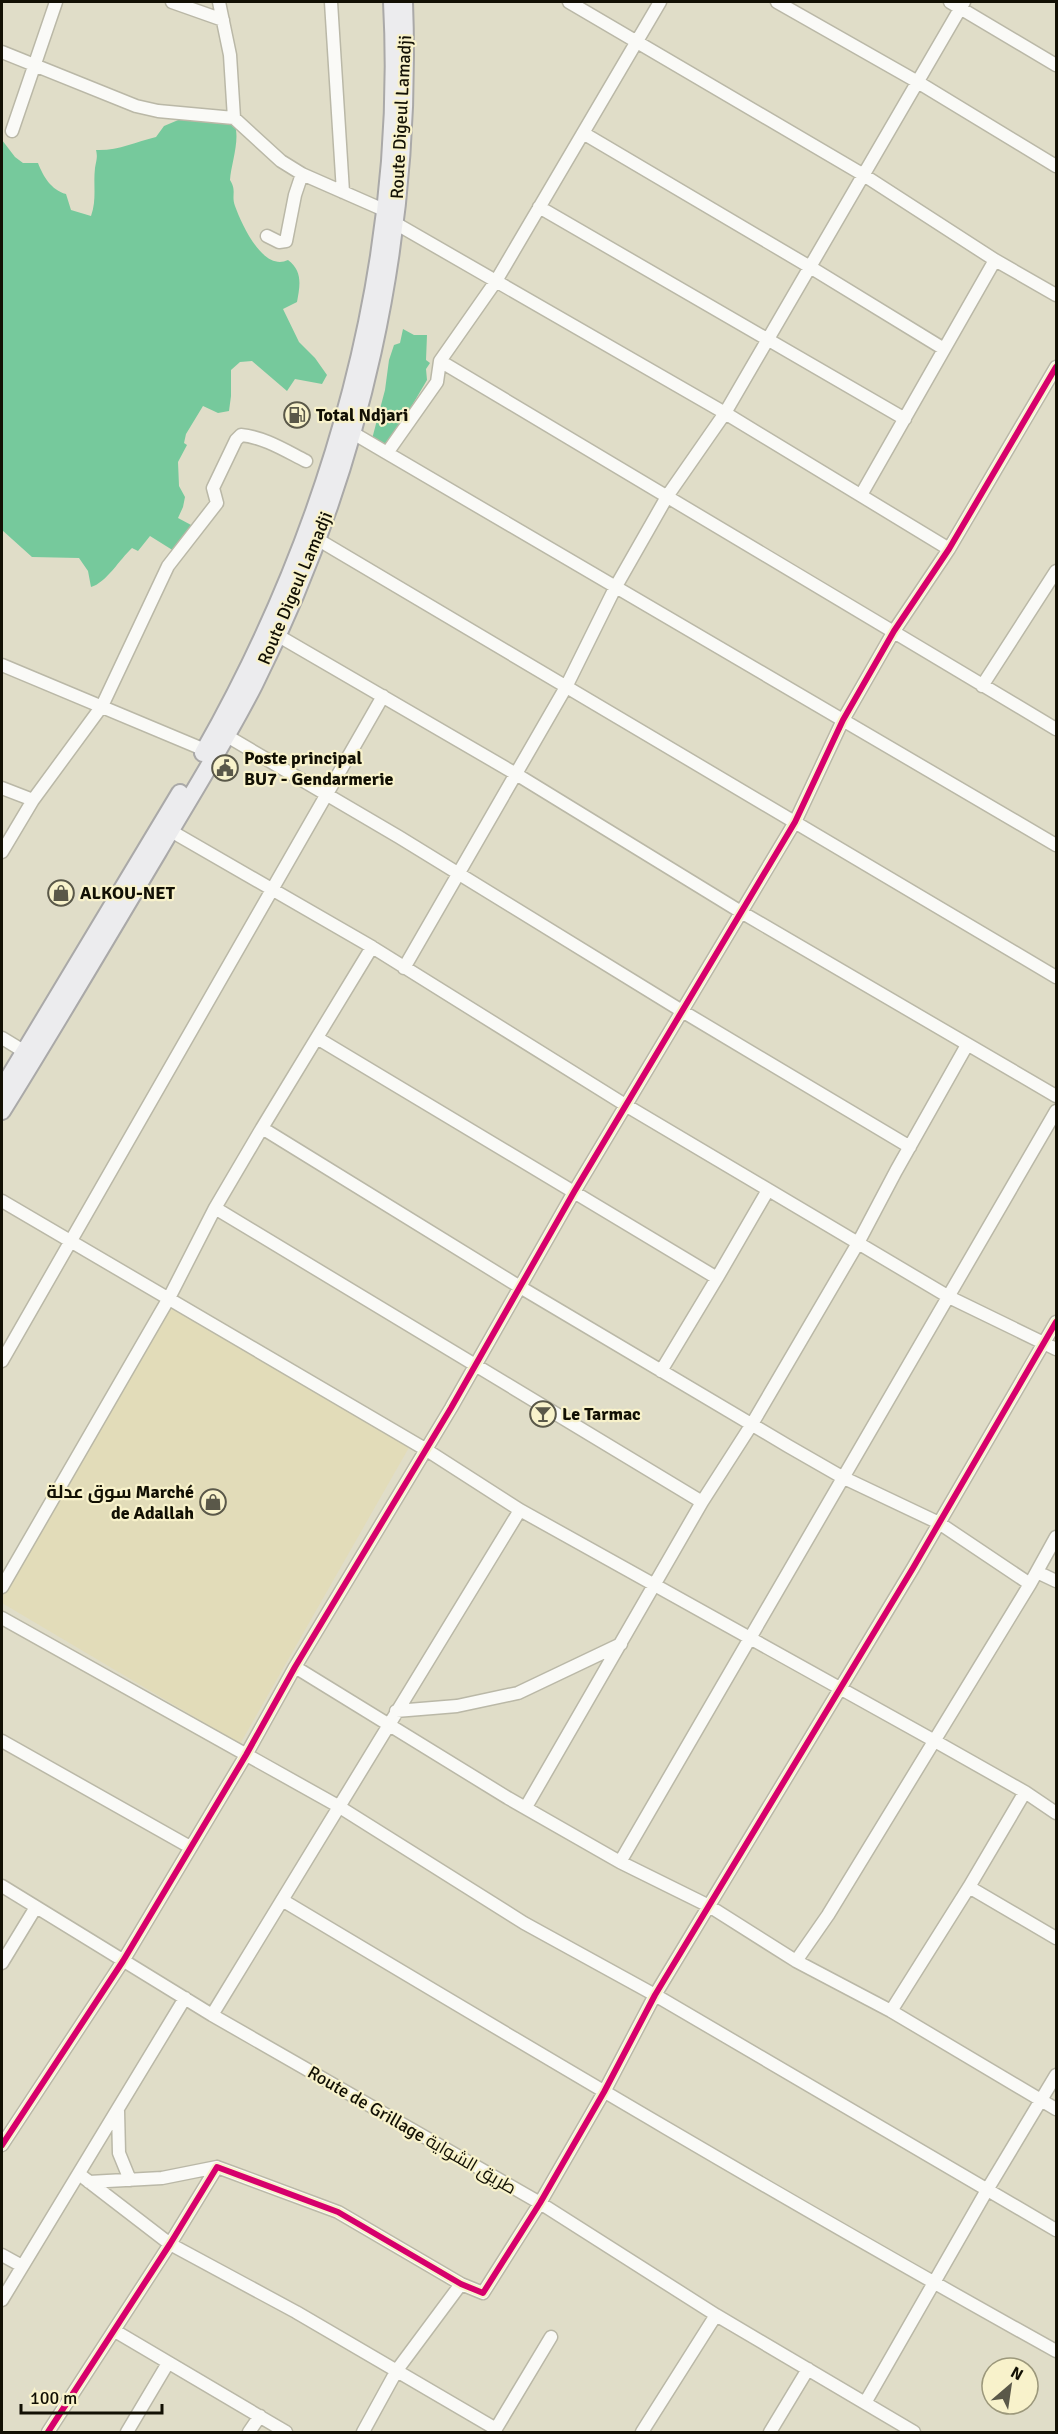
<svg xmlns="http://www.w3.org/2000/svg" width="1058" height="2434" font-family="Signika,Cairo,sans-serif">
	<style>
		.built { fill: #e2dcb9 }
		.water { fill: #76c99c }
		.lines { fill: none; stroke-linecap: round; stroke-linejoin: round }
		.minor-casing { stroke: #bab8a7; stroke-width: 15 }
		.major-casing { stroke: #aaa9a8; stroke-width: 20 }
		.minor { stroke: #fafaf7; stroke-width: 12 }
		.major { stroke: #ececee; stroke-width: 16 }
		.cycleway-casing { stroke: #f8f2cb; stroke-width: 10 }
		.cycleway { stroke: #d6006c; stroke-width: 6 }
		.labels { text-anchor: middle; stroke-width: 4.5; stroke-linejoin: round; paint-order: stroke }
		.street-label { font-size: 18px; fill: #121004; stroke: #f8f2cb }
		.poi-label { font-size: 18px; font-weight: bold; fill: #121004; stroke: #f8f2cb; text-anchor: start }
	</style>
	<rect width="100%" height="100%" fill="#e0ddc8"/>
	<path class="built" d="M165,1304L411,1444L240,1744L2,1603V1584Z"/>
	<path class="water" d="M183,118L234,123C241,138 231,164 230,180C237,191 231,195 235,206C242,225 263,272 288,260C303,271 300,286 297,302L283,309L299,342L315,358L327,375L322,384L295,379L287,391L252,361L240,362L231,370V396L229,411L218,413L203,406L186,434L184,443L187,445L178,462L179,486L185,497L183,507L178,518L193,526L174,551L150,536L138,551L132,548C120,559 106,583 91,587L88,571L79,558L32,557L2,530V140L15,157L23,163H38C43,176 51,190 66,194L71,210L91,216C97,199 93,185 95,168C96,161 98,158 96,150C118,151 135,142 156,137L164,126Z
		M403,329L414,335H427L426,360L430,363L426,369L427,380L387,448L372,439L385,390L389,360L394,345L400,343Z"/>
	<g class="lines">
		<g class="minor-casing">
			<path id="minor" d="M172,2L223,20
				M219,2L230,55L234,118
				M331,2L343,192
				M569,2L862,174L995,260L1056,295
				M777,2L916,81L1056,166
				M950,2L1056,65
				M2,52L136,106L158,111L234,118L281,161L302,174L384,210
				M12,131L56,2
				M583,133L810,267L944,349
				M539,207L905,419
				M395,223L725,413L949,549
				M267,236L279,242L286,241L295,195L302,174
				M440,361L1056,729
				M353,433L387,453L437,382L440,361L496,281L660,2
				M387,453L1056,845
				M861,495L995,260
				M317,539L1056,977
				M277,635L516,774L741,912L1056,1096
				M2,665L205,750
				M982,686L1056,571
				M227,736L399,837L682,1011L910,1147
				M2,788L33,800
				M164,827L372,947L627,1106L949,1297L1056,1349
				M2,852L33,800L102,706L168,566L217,503L213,488L236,440L241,435C264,437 286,451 306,461
				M372,947L262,1128L520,1287L788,1446L842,1477L939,1523L1030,1584
				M404,968L566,687L615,588L668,495L725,413L964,2
				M2,1038L25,1052
				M317,1038L717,1278L768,1190
				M2,1201L425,1449L520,1510L933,1740L1025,1792L1056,1813
				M215,1208L702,1502
				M2,1361L383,696
				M661,1371L717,1278
				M1037,1572L1056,1581
				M2,1587L169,1298L215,1208L262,1128
				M2,1618L338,1806L524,1923L655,1995L1056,2230
				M295,1667L508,1798L620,1862L709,1906L796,1961L891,2011L1056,2109
				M396,1711L457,1706L518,1693L621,1644
				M2,1741L190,1847
				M526,1807L702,1502L752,1424L858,1243L896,1171L967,1045
				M620,1862L1056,1111
				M2,1886L212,2015L540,2203L716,2315L914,2432
				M969,1887L1056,1938
				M282,1900C538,2053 795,2206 1056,2351
				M796,1961L828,1915L1030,1584L1056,1537
				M2,1963L36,1907
				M891,2011L969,1887L1025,1792
				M212,2015L520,1510
				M118,2111L119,2153L130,2180
				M2,2145L123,1961L246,1755L295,1667L451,1408L574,1192L795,822L843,720L894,631L949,549L1056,367
				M79,2174L170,2244L296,2312L496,2429
				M89,2182L162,2178L217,2167
				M2,2255L22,2266
				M2,2300L185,1998
				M115,2331L286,2432
				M865,2403L987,2190L1056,2075
				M48,2432L170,2244L217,2167L338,2212L461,2284L483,2293L540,2203L604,2092L655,1995L913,1568L1056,1322
				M127,2432L168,2363
				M249,2432L260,2416
				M363,2432L397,2370L461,2284
				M494,2432L551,2337
				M642,2432L716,2315
				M770,2432L808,2369"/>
		</g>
		<g class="major-casing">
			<path id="major" d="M203,753C332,526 406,264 392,2
				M2,1089L180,793
				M2,1111C55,1026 106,939 158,852C190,797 225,742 254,685C361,471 413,240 404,2"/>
		</g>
		<use href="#minor" class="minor"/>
		<use href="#major" class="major"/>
		<g class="cycleway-casing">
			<path id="cycleway" d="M2,2145L123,1961L246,1755L295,1667L451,1408L574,1192L795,822L843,720L894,631L949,549L1056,367
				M48,2432L170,2244L217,2167L338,2212L461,2284L483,2293L540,2203L604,2092L655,1995L913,1568L1056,1322"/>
		</g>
		<use href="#cycleway" class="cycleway"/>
	</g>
	<defs>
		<g id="fuel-ring" transform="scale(1.35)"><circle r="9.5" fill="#f8f2cb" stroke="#5a5849" stroke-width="1.5"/><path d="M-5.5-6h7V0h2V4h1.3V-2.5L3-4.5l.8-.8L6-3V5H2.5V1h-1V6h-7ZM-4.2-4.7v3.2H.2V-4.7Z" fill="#5a5849"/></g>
		<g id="civic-ring" transform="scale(1.35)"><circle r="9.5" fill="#f8f2cb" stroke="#5a5849" stroke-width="1.5"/><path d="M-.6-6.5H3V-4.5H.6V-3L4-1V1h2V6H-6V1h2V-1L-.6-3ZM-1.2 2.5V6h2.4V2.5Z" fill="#5a5849"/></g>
		<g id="shop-ring" transform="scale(1.35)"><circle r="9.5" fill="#f8f2cb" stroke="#5a5849" stroke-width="1.5"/><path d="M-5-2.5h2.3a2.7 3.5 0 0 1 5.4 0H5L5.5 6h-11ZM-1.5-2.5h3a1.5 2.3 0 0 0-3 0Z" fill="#5a5849"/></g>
		<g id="bar-ring" transform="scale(1.35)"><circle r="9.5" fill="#f8f2cb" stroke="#5a5849" stroke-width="1.5"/><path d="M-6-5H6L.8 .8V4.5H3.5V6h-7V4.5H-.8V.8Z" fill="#5a5849"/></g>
	</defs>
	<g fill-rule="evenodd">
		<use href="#fuel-ring" x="297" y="415"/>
		<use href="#civic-ring" x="225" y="768"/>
		<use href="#shop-ring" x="61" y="893"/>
		<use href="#bar-ring" x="543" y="1414"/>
		<use href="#shop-ring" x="213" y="1502"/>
	</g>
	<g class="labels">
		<g class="street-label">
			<text transform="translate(401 117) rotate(-87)" y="6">Route Digeul Lamadji</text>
			<text transform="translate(295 588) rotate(-67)" y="6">Route Digeul Lamadji</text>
			<text transform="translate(412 2130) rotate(30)" y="6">Route de Grillage طريق الشواية</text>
		</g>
		<g class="poi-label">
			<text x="316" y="421">Total Ndjari</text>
			<text x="244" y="764">Poste principal<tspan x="244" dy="21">BU7 - Gendarmerie</tspan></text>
			<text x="80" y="899">ALKOU-NET</text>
			<text x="562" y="1420">Le Tarmac</text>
			<text x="194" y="1498" text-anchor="end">سوق عدلة Marché<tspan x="194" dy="21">de Adallah</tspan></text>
		</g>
	</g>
	<rect width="1058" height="2434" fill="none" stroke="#121004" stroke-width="6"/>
	<g transform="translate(1010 2386) rotate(29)"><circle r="28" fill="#f8f2cb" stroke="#9c987b" stroke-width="1.5"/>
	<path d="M0-4.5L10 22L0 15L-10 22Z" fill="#5a5849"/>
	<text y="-9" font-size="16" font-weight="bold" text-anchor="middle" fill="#121004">N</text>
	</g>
	<path d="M21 2404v9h141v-9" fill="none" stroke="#121004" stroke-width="3"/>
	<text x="30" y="2404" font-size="18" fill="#121004" stroke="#f8f2cb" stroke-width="4.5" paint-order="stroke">100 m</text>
</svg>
